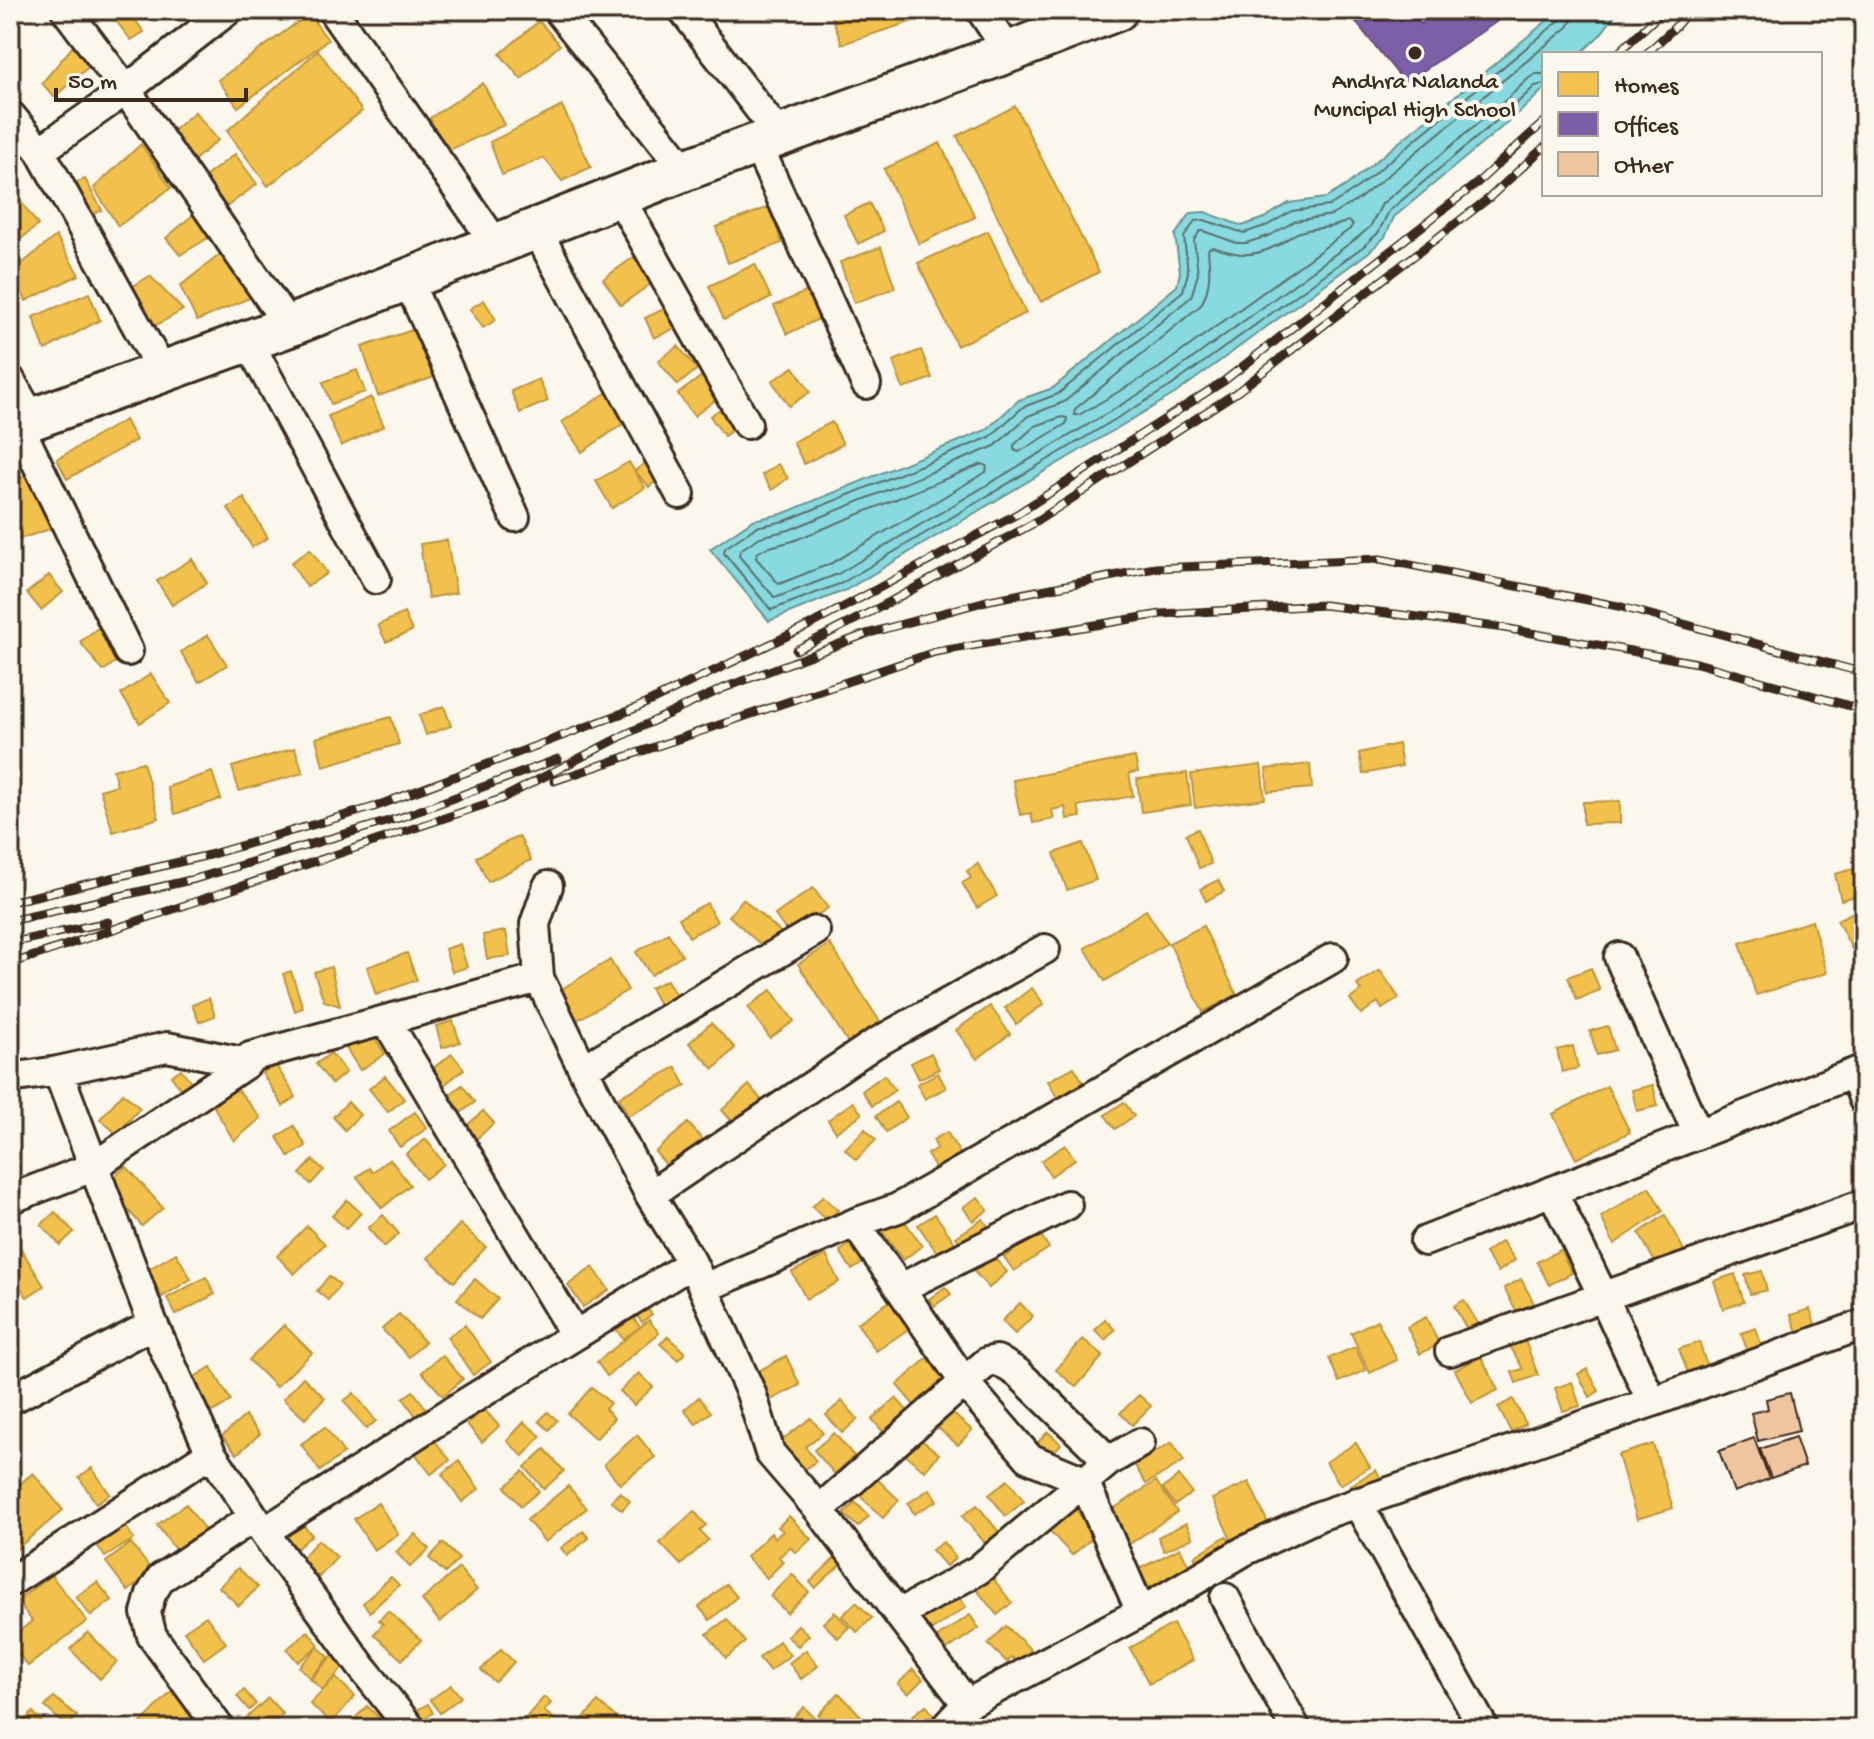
<svg xmlns="http://www.w3.org/2000/svg" width="1874" height="1739" font-family="'Gochi Hand',sans-serif">
	<style>
		.water { fill: #89dae0; stroke: #6a9492; stroke-width: 2 }
		.homes { fill: #f2c14e; stroke: #bb9440; stroke-width: 2 }
		.offices { fill: #7b5ea7; stroke: #684e7e; stroke-width: 2 }
		.lines { fill: none; stroke-linecap: round; stroke-linejoin: round }
		.shore { stroke: #5a706c; stroke-width: 2 }
		.building { fill: #efc59f; stroke: #3b2a1e; stroke-width: 2 }
		.street-casing { stroke: #3b2a1e; stroke-width: 34 }
		.secondary-casing { stroke: #3b2a1e; stroke-width: 46 }
		.street { stroke: #fbf7ec; stroke-width: 28 }
		.secondary { stroke: #fbf7ec; stroke-width: 40 }
		.rail-casing { stroke: #3b2a1e; stroke-width: 9 }
		.rail { stroke: #fbf7ec; stroke-width: 6; stroke-dasharray: 18; stroke-linecap: butt }
		.poi-dot { fill: #3b2a1e; stroke: #fbf7ec; stroke-width: 3 }
		.labels { text-anchor: middle; stroke-width: 8; stroke-linejoin: round; paint-order: stroke }
		.poi-label { font-size: 24px; fill: #3b2a1e; stroke: #fbf7ec }
	</style>
	<rect width="100%" height="100%" fill="#fbf7ec"/>
	<filter id="ink" filterUnits="userSpaceOnUse"><feTurbulence type="fractalNoise" baseFrequency=".0125" numOctaves="2"/><feDisplacementMap in="SourceGraphic" scale="16" xChannelSelector="R" yChannelSelector="G"/><feConvolveMatrix kernelMatrix="1 2 1 2 8 2 1 2 1" color-interpolation-filters="sRGB"/></filter>
	<g filter="url(#ink)">
		<path class="water" d="M1560,10H1619L1600,35L1580,54H1544V89L1520,112L1394,217L1385,237L1369,252L1176,393L846,590L769,621L710,549L753,520L782,514L986,430L1019,400L1053,388L1177,286L1180,272L1175,235L1191,213L1205,212L1242,226L1264,218L1289,203L1326,198L1347,185Z"/>
		<path class="homes" d="M111,10H128L144,32L131,40L109,12Z
			M829,10H916L920,19L842,44Z
			M309,14L328,40L238,107L218,80Z
			M539,21L560,45L521,79L500,54Z
			M74,45L94,62L54,97L42,83Z
			M318,50L362,111L268,186L227,131Z
			M483,83L504,125L445,152L430,118Z
			M562,106L591,167L562,181L544,158L502,175L490,142Z
			M1015,106L1099,272L1041,302L957,136Z
			M195,112L218,140L192,162L169,134Z
			M940,143L975,217L919,244L884,169Z
			M141,144L171,188L118,226L94,188Z
			M235,154L257,184L218,213L197,183Z
			M85,179L102,210L85,218L66,186Z
			M16,195L38,225L10,248V200Z
			M869,203L884,231L858,244L844,215Z
			M769,207L782,243L728,263L716,227Z
			M200,209L218,232L180,255L166,238Z
			M988,231L1026,313L957,346L918,263Z
			M56,236L79,275L26,301L13,271Z
			M881,247L895,288L854,303L840,262Z
			M227,249L254,296L197,321L180,286Z
			M634,257L652,283L621,305L603,279Z
			M755,264L771,298L724,320L709,286Z
			M150,276L183,310L153,327L128,289Z
			M814,288L827,315L787,334L774,306Z
			M89,293L100,320L45,350L33,317Z
			M484,300L496,320L483,328L470,309Z
			M670,306L680,326L654,338L645,318Z
			M427,325L443,374L378,396L362,347Z
			M678,346L697,369L678,385L658,361Z
			M921,350L932,378L903,389L893,361Z
			M794,367L810,392L789,406L772,381Z
			M357,370L365,392L331,404L323,382Z
			M706,373L722,395L694,416L678,394Z
			M539,379L548,401L520,413L511,391Z
			M609,391L629,420L582,452L562,422Z
			M371,397L384,426L341,446L328,416Z
			M732,401L746,420L724,436L710,416Z
			M125,420L136,440L67,479L57,459Z
			M832,422L843,444L804,464L793,442Z
			M650,459L663,475L649,487L635,471Z
			M629,462L645,488L612,508L596,481Z
			M778,464L788,478L772,490L762,475Z
			M38,472L56,527L10,542V481Z
			M244,498L268,538L252,547L228,508Z
			M447,540L456,593L428,598L420,544Z
			M310,549L327,573L307,587L291,563Z
			M192,559L207,583L172,605L157,581Z
			M49,575L63,592L41,610L27,593Z
			M404,613L412,631L386,642L378,625Z
			M98,628L121,658L103,671L80,642Z
			M208,635L227,665L199,682L181,652Z
			M151,674L170,703L140,723L121,694Z
			M444,706L451,726L426,735L419,715Z
			M391,717L399,744L323,766L316,738Z
			M1398,744L1402,766L1363,774L1359,753Z
			M295,748L303,773L239,791L232,767Z
			M1135,757L1138,772L1129,773L1133,796L1078,806L1081,817L1067,819L1065,807L1052,810L1054,819L1033,823L1031,813L1020,815L1013,780Z
			M143,762L159,818L113,832L100,790L117,785L113,770Z
			M1310,764L1312,788L1268,792L1266,769Z
			M1261,765L1265,799L1195,808L1191,774Z
			M212,772L221,799L175,814L167,787Z
			M1187,773L1191,805L1141,812L1137,779Z
			M1620,801V823L1583,824V802Z
			M1198,829L1211,864L1199,868L1186,834Z
			M519,836L531,860L488,882L476,857Z
			M1083,843L1096,880L1067,890L1054,853Z
			M978,864L997,896L977,908L962,883L971,878L967,871Z
			M1864,866V894L1841,900L1835,874Z
			M1218,880L1224,891L1206,901L1200,889Z
			M813,888L828,908L789,935L775,915Z
			M743,899L786,937L771,954L729,916Z
			M707,903L717,922L689,937L679,918Z
			M1864,907V946L1853,951L1837,920Z
			M1146,910L1167,943L1105,981L1085,948Z
			M1812,921L1827,973L1756,995L1740,943Z
			M1203,926L1237,995L1203,1012L1169,943Z
			M506,931L510,956L487,959L483,935Z
			M668,933L682,955L651,975L636,952Z
			M460,944L467,967L452,972L445,949Z
			M830,944L886,1031L854,1052L798,964Z
			M407,953L417,980L376,995L367,967Z
			M610,960L628,990L576,1021L558,991Z
			M331,967L340,1006L324,1001L314,972Z
			M1591,968L1600,990L1577,1000L1568,977Z
			M1380,970L1399,998L1382,1009L1378,1002L1361,1014L1350,999L1361,991L1357,985Z
			M291,971L303,1008L295,1011L283,974Z
			M667,980L681,1005L664,1014L650,988Z
			M1032,988L1044,1004L1016,1024L1005,1008Z
			M771,990L794,1021L770,1038L748,1007Z
			M209,998L215,1016L199,1022L192,1005Z
			M990,1006L1010,1034L977,1059L956,1030Z
			M453,1021L460,1042L442,1048L436,1026Z
			M711,1023L735,1048L714,1069L689,1043Z
			M1608,1026L1615,1050L1597,1055L1590,1031Z
			M369,1029L385,1054L360,1070L344,1045Z
			M1573,1046L1578,1068L1562,1072L1557,1050Z
			M331,1053L346,1072L332,1084L316,1064Z
			M931,1053L939,1069L919,1079L911,1063Z
			M452,1054L464,1069L444,1085L432,1069Z
			M275,1064L296,1097L283,1106L262,1073Z
			M676,1067L686,1086L628,1116L619,1097Z
			M1074,1067L1088,1090L1062,1106L1048,1081Z
			M181,1069L196,1088L186,1096L171,1076Z
			M938,1073L946,1088L925,1099L917,1084Z
			M884,1075L895,1090L872,1106L862,1091Z
			M385,1076L404,1099L388,1112L369,1089Z
			M234,1085L261,1118L234,1141L214,1107Z
			M462,1085L475,1102L455,1117L442,1101Z
			M749,1085L768,1108L741,1132L722,1110Z
			M1653,1085L1658,1106L1637,1111L1632,1090Z
			M1607,1086L1630,1132L1576,1159L1553,1114Z
			M123,1093L140,1108L117,1134L100,1119Z
			M348,1102L360,1115L345,1130L333,1117Z
			M853,1102L862,1114L836,1132L828,1120Z
			M896,1102L907,1117L886,1132L876,1116Z
			M1124,1102L1134,1116L1115,1129L1105,1115Z
			M483,1111L494,1123L473,1142L462,1130Z
			M415,1112L427,1128L400,1147L389,1131Z
			M688,1123L704,1141L671,1170L655,1152Z
			M294,1126L306,1146L289,1157L277,1137Z
			M865,1129L876,1140L856,1160L845,1149Z
			M947,1132L963,1159L938,1173L927,1154L937,1148L933,1140Z
			M426,1139L444,1164L425,1179L406,1154Z
			M1065,1145L1075,1159L1051,1176L1041,1161Z
			M390,1159L410,1185L382,1208L357,1177L369,1168L372,1172Z
			M313,1160L324,1170L311,1184L300,1174Z
			M126,1166L163,1208L142,1226L106,1184Z
			M1649,1187L1663,1211L1614,1244L1601,1217Z
			M823,1196L838,1210L827,1221L812,1207Z
			M978,1197L988,1210L973,1221L963,1207Z
			M347,1200L361,1213L346,1229L332,1216Z
			M55,1212L74,1232L60,1245L41,1225Z
			M935,1214L955,1243L938,1254L918,1225Z
			M383,1215L399,1234L384,1247L368,1228Z
			M1665,1215L1687,1256L1662,1275L1639,1233Z
			M901,1216L922,1246L903,1260L881,1230Z
			M983,1219L994,1235L967,1253L956,1237Z
			M460,1224L486,1247L454,1282L428,1258Z
			M307,1226L325,1244L294,1274L277,1256Z
			M1040,1234L1049,1248L1014,1271L1004,1257Z
			M13,1236L44,1286L27,1297L10,1271V1237Z
			M854,1241L867,1260L852,1270L840,1251Z
			M1502,1241L1515,1260L1498,1272L1485,1253Z
			M987,1250L1007,1272L989,1288L969,1266Z
			M1560,1250L1572,1273L1549,1285L1537,1262Z
			M176,1253L191,1279L162,1297L147,1270Z
			M826,1255L839,1282L806,1299L792,1272Z
			M593,1267L609,1290L583,1307L568,1285Z
			M1762,1271L1767,1290L1750,1294L1745,1275Z
			M1735,1274L1744,1302L1723,1309L1714,1281Z
			M329,1276L340,1285L328,1300L317,1291Z
			M206,1277L215,1294L176,1315L167,1298Z
			M475,1279L498,1299L480,1319L457,1299Z
			M1521,1279L1534,1303L1517,1312L1504,1288Z
			M945,1287L951,1294L934,1306L929,1299Z
			M898,1296L916,1324L876,1351L857,1323Z
			M1464,1300L1479,1325L1468,1331L1454,1306Z
			M1020,1303L1033,1316L1015,1334L1002,1321Z
			M645,1306L652,1314L642,1322L635,1314Z
			M1810,1309L1817,1329L1798,1335L1791,1315Z
			M629,1312L640,1327L623,1339L613,1325Z
			M399,1314L425,1342L409,1357L382,1329Z
			M1426,1317L1439,1344L1420,1354L1407,1327Z
			M1105,1319L1115,1330L1105,1340L1095,1330Z
			M649,1320L659,1333L607,1376L597,1362Z
			M1377,1320L1397,1360L1370,1373L1351,1333Z
			M284,1325L312,1353L276,1387L249,1360Z
			M465,1325L491,1362L473,1375L447,1337Z
			M1756,1328L1762,1347L1748,1352L1741,1333Z
			M668,1336L685,1353L678,1360L660,1344Z
			M1524,1338L1538,1375L1516,1383L1512,1372L1523,1369L1509,1344Z
			M1083,1339L1103,1356L1076,1387L1056,1370Z
			M1699,1342L1707,1366L1688,1373L1679,1349Z
			M1355,1347L1366,1370L1339,1382L1329,1358Z
			M934,1352L946,1367L940,1373L950,1385L919,1411L897,1385Z
			M442,1355L463,1379L443,1396L422,1372Z
			M786,1356L800,1385L769,1401L755,1373Z
			M1481,1357L1498,1390L1472,1403L1455,1370Z
			M211,1367L231,1401L211,1413L191,1379Z
			M1587,1369L1599,1391L1590,1397L1578,1374Z
			M639,1373L653,1387L634,1405L620,1391Z
			M303,1377L325,1398L305,1419L283,1399Z
			M1572,1382L1580,1406L1563,1411L1555,1388Z
			M592,1387L610,1403L605,1409L614,1418L596,1439L568,1414Z
			M413,1391L428,1411L418,1419L403,1398Z
			M354,1393L376,1421L366,1429L344,1401Z
			M1139,1395L1151,1406L1132,1425L1120,1413Z
			M699,1397L711,1412L696,1424L684,1410Z
			M896,1398L911,1415L887,1436L872,1419Z
			M1513,1399L1526,1424L1511,1432L1498,1407Z
			M842,1401L858,1419L842,1433L826,1415Z
			M484,1409L499,1426L482,1442L467,1424Z
			M548,1412L557,1420L549,1430L539,1421Z
			M951,1412L972,1430L958,1445L938,1428Z
			M245,1416L260,1434L237,1454L222,1436Z
			M811,1418L823,1433L805,1447L816,1461L796,1476L774,1446Z
			M524,1422L541,1436L523,1456L507,1441Z
			M325,1427L344,1453L320,1471L301,1444Z
			M1048,1432L1061,1444L1049,1457L1036,1444Z
			M834,1433L854,1456L835,1474L814,1450Z
			M913,1433L939,1454L925,1471L898,1449Z
			M637,1435L655,1457L620,1484L604,1464Z
			M432,1437L450,1460L431,1474L413,1451Z
			M1172,1442L1184,1461L1146,1484L1134,1464Z
			M1356,1443L1370,1467L1340,1485L1326,1462Z
			M1653,1444L1673,1508L1637,1519L1618,1455Z
			M545,1449L564,1471L544,1489L525,1467Z
			M459,1461L479,1489L462,1502L442,1474Z
			M92,1468L110,1494L96,1503L79,1477Z
			M1376,1470L1383,1483L1360,1498L1351,1485Z
			M523,1471L539,1491L521,1506L505,1487Z
			M33,1473L63,1510L13,1552L10,1548V1492Z
			M872,1474L899,1500L883,1518L856,1492Z
			M1179,1476L1192,1493L1175,1505L1163,1488Z
			M1008,1480L1024,1501L1006,1516L989,1495Z
			M1156,1481L1177,1512L1128,1545L1107,1513Z
			M1249,1482L1273,1534L1236,1550L1212,1499Z
			M568,1486L587,1508L545,1542L527,1520Z
			M930,1489L937,1501L914,1514L908,1503Z
			M620,1492L630,1501L622,1510L611,1501Z
			M855,1502L869,1516L858,1527L844,1514Z
			M1069,1502L1097,1534L1072,1555L1048,1529Z
			M378,1503L398,1534L374,1550L354,1519Z
			M186,1504L207,1533L179,1555L157,1525Z
			M977,1505L999,1532L985,1543L962,1516Z
			M694,1511L706,1525L700,1531L708,1540L681,1565L660,1543Z
			M789,1516L811,1539L796,1553L790,1547L779,1557L783,1562L767,1578L746,1557L771,1533L775,1538L783,1531L778,1527Z
			M299,1521L312,1535L291,1554L279,1540Z
			M123,1522L134,1539L105,1557L94,1540Z
			M1186,1523L1193,1538L1164,1551L1158,1537Z
			M583,1531L589,1538L567,1556L561,1548Z
			M415,1534L429,1549L410,1567L396,1552Z
			M1226,1536L1231,1543L1200,1565L1194,1557Z
			M318,1540L337,1557L319,1577L300,1560Z
			M943,1542L956,1558L946,1566L932,1550Z
			M131,1543L153,1572L128,1591L106,1562Z
			M443,1543L459,1559L445,1573L429,1558Z
			M1180,1548L1193,1574L1153,1596L1139,1569Z
			M836,1557L841,1564L815,1588L810,1582Z
			M238,1568L258,1587L239,1606L219,1587Z
			M459,1568L477,1590L440,1622L422,1600Z
			M989,1573L1012,1603L997,1615L973,1585Z
			M792,1574L809,1592L787,1613L770,1596Z
			M51,1575L87,1621L28,1666L10,1643V1639L32,1621L17,1601Z
			M391,1577L399,1585L370,1612L363,1603Z
			M97,1582L112,1600L91,1616L76,1597Z
			M726,1584L737,1597L710,1620L699,1607Z
			M958,1595L966,1607L926,1634L918,1622Z
			M856,1602L872,1618L857,1632L842,1616Z
			M388,1611L421,1640L402,1660L374,1634L383,1624L379,1620Z
			M835,1612L849,1627L838,1638L823,1623Z
			M970,1615L979,1628L942,1653L933,1640Z
			M206,1616L226,1643L204,1659L184,1631Z
			M727,1619L745,1642L726,1658L707,1634Z
			M1173,1624L1193,1660L1149,1684L1130,1648Z
			M798,1625L809,1635L798,1646L787,1636Z
			M1006,1626L1031,1650L1018,1663L1012,1657L1007,1662L988,1644Z
			M308,1631L319,1645L298,1662L287,1649Z
			M88,1632L117,1662L100,1679L70,1649Z
			M779,1641L790,1655L770,1671L759,1658Z
			M318,1647L329,1657L310,1678L299,1667Z
			M501,1649L514,1662L495,1682L481,1670Z
			M806,1650L818,1666L801,1679L789,1663Z
			M333,1655L345,1666L322,1690L311,1679Z
			M913,1669L923,1679L908,1694L898,1684Z
			M335,1677L355,1696L331,1723L310,1704Z
			M451,1685L461,1697L440,1713L430,1700Z
			M175,1688L200,1713L185,1729H140L138,1726Z
			M244,1690L256,1704L249,1710L237,1696Z
			M839,1693L863,1718L855,1727L849,1720L840,1729H831L818,1715Z
			M54,1697L77,1716L68,1727L45,1707Z
			M544,1697L551,1703L544,1711L553,1718L546,1729H516Z
			M268,1698L283,1714L266,1729H250L243,1721Z
			M598,1702L625,1725L621,1729H580L577,1726Z
			M428,1704L433,1713L416,1723L411,1713Z
			M926,1705L938,1721L927,1729H920L911,1717Z
			M367,1706L385,1723L380,1729H345Z
			M804,1707L824,1727L822,1729H790L794,1725L790,1721Z
			M33,1712L48,1729H19L17,1728Z"/>
		<path class="offices" d="M1346,10H1409L1421,24L1438,10H1514L1405,83Z"/>
		<g class="lines">
			<path class="shore" d="M1544,74H1536L1529,78L1507,99L1382,204L1370,227L1357,238L1166,378L838,574L775,598L739,556L740,550L760,537L789,530L995,446L1028,416L1064,402L1191,297L1198,274L1194,240L1200,231H1203L1237,243H1246L1271,235L1295,221L1332,215L1359,199L1568,27L1573,18L1574,10
				M1544,84L1535,86L1514,106L1389,211L1378,233L1364,246L1171,386L842,583L771,610L724,553L725,548L756,527L785,521L990,437L1023,407L1058,394L1183,291L1188,272L1184,237L1195,221L1204,220L1244,233L1268,225L1292,211L1329,206L1353,191L1560,20L1563,15L1564,10
				M1348,221L1353,224L1350,229L1159,368L1079,415H1074L1075,409L1201,305C1211,287 1210,270 1208,251L1209,248L1213,247C1239,256 1252,258 1278,245C1286,241 1292,234 1300,232C1317,226 1331,230 1348,221Z
				M1062,417L1067,418L1066,424L1019,452L1014,450V445L1035,426Z
				M982,464L987,466L986,472L832,563L779,584L756,558L757,553L766,548L793,541Z"/>
		</g>
		<path class="building" d="M1790,1393L1799,1431L1758,1441L1751,1413L1768,1409L1766,1399Z
			M1795,1437L1805,1466L1771,1478L1760,1449Z
			M1754,1438L1769,1479L1734,1492L1719,1451Z"/>
		<g class="lines">
			<g class="street-casing">
				<path id="street" d="M66,10L126,90L289,326
					M332,10L496,244
					M558,10L685,170
					M683,10L780,136
					M981,10L1009,52
					M10,115L40,151L163,373
					M757,144L866,384
					M40,151L126,90L228,10
					M619,196L747,424
					M536,229L680,494
					M407,279L515,517
					M248,341L376,579
					M10,380L32,419
					M18,424L128,651
					M548,886L535,924L539,978L583,1069L650,1195L692,1263L751,1393L770,1453L819,1510L967,1704
					M1619,957L1698,1134
					M386,1020L575,1335
					M583,1069L815,931
					M58,1071L153,1324L211,1453L264,1532L361,1666L411,1729
					M1854,1073L1864,1100
					M10,1078L58,1071L167,1047L247,1063L250,1057L539,978
					M1552,1191L1603,1296L1652,1402
					M650,1195L874,1044L1045,949
					M10,1199L93,1167L247,1063
					M855,1223L965,1383L1029,1458L1084,1481L1141,1612
					M1425,1241L1864,1069
					M704,1288L855,1223L898,1208L1333,958
					M901,1288L1067,1205
					M1450,1351L1864,1204
					M10,1400L153,1324
					M1357,1502L1484,1729
					M819,1510L987,1362L997,1360L1018,1373L1109,1461
					M264,1532L448,1414L692,1263
					M10,1582L211,1453
					M1225,1598L1296,1729
					M899,1614L978,1570L1109,1461L1140,1443
					M220,1729L152,1636L146,1613L151,1594L161,1578L254,1517
					M944,1729L967,1704L1141,1612L1244,1551L1319,1516L1652,1402L1864,1324"/>
			</g>
			<g class="secondary-casing">
				<path id="secondary" d="M10,427L289,326L685,170L1009,52L1117,10"/>
			</g>
			<use href="#street" class="street"/>
			<use href="#secondary" class="secondary"/>
			<g class="rail-casing">
				<path id="rail" d="M1617,54L1664,10
					M1646,54L1676,26L1690,10
					M796,650L884,605L1034,523L1237,392L1489,198L1544,147
					M554,781L935,652L1161,614L1324,605L1504,628L1697,663L1864,710
					M10,902L209,855L374,807L636,708L810,625L1017,514L1224,381L1476,184L1544,122
					M10,921L195,879L402,817L558,759
					M10,943L108,922
					M10,964L501,799L628,733L724,688L866,634L990,600L1155,568L1380,559L1618,606L1864,673"/>
			</g>
			<use href="#rail" class="rail"/>
		</g>
	</g>
	<circle class="poi-dot" cx="1415" cy="53" r="8"/>
	<g class="labels">
		<g class="poi-label">
			<text x="1415" y="88">Andhra Nalanda<tspan x="1415" dy="28">Muncipal High School</tspan></text>
		</g>
	</g>
	<rect width="1874" height="1739" fill="none" stroke="#fbf7ec" stroke-width="40"/>
	<rect x="20" y="20" width="1834" height="1699" fill="none" stroke="#3b2a1e" stroke-width="3" filter="url(#ink)"/>
	<rect x="1542" y="52" width="280" height="144" fill="#fbf7ec" stroke="#aea59a" stroke-width="2"/>
	<rect x="1558" y="72" width="40" height="24" fill="#f2c14e" stroke="#aea59a" stroke-width="2"/>
	<text x="1614" y="92" font-size="24" fill="#3b2a1e">Homes</text>
	<rect x="1558" y="112" width="40" height="24" fill="#7b5ea7" stroke="#aea59a" stroke-width="2"/>
	<text x="1614" y="132" font-size="24" fill="#3b2a1e">Offices</text>
	<rect x="1558" y="152" width="40" height="24" fill="#efc59f" stroke="#aea59a" stroke-width="2"/>
	<text x="1614" y="172" font-size="24" fill="#3b2a1e">Other</text>
	<path d="M56 88v12h190v-12" fill="none" stroke="#3b2a1e" stroke-width="4"/>
	<text x="68" y="88" font-size="24" fill="#3b2a1e" stroke="#fbf7ec" stroke-width="6" paint-order="stroke">50 m</text>
</svg>
